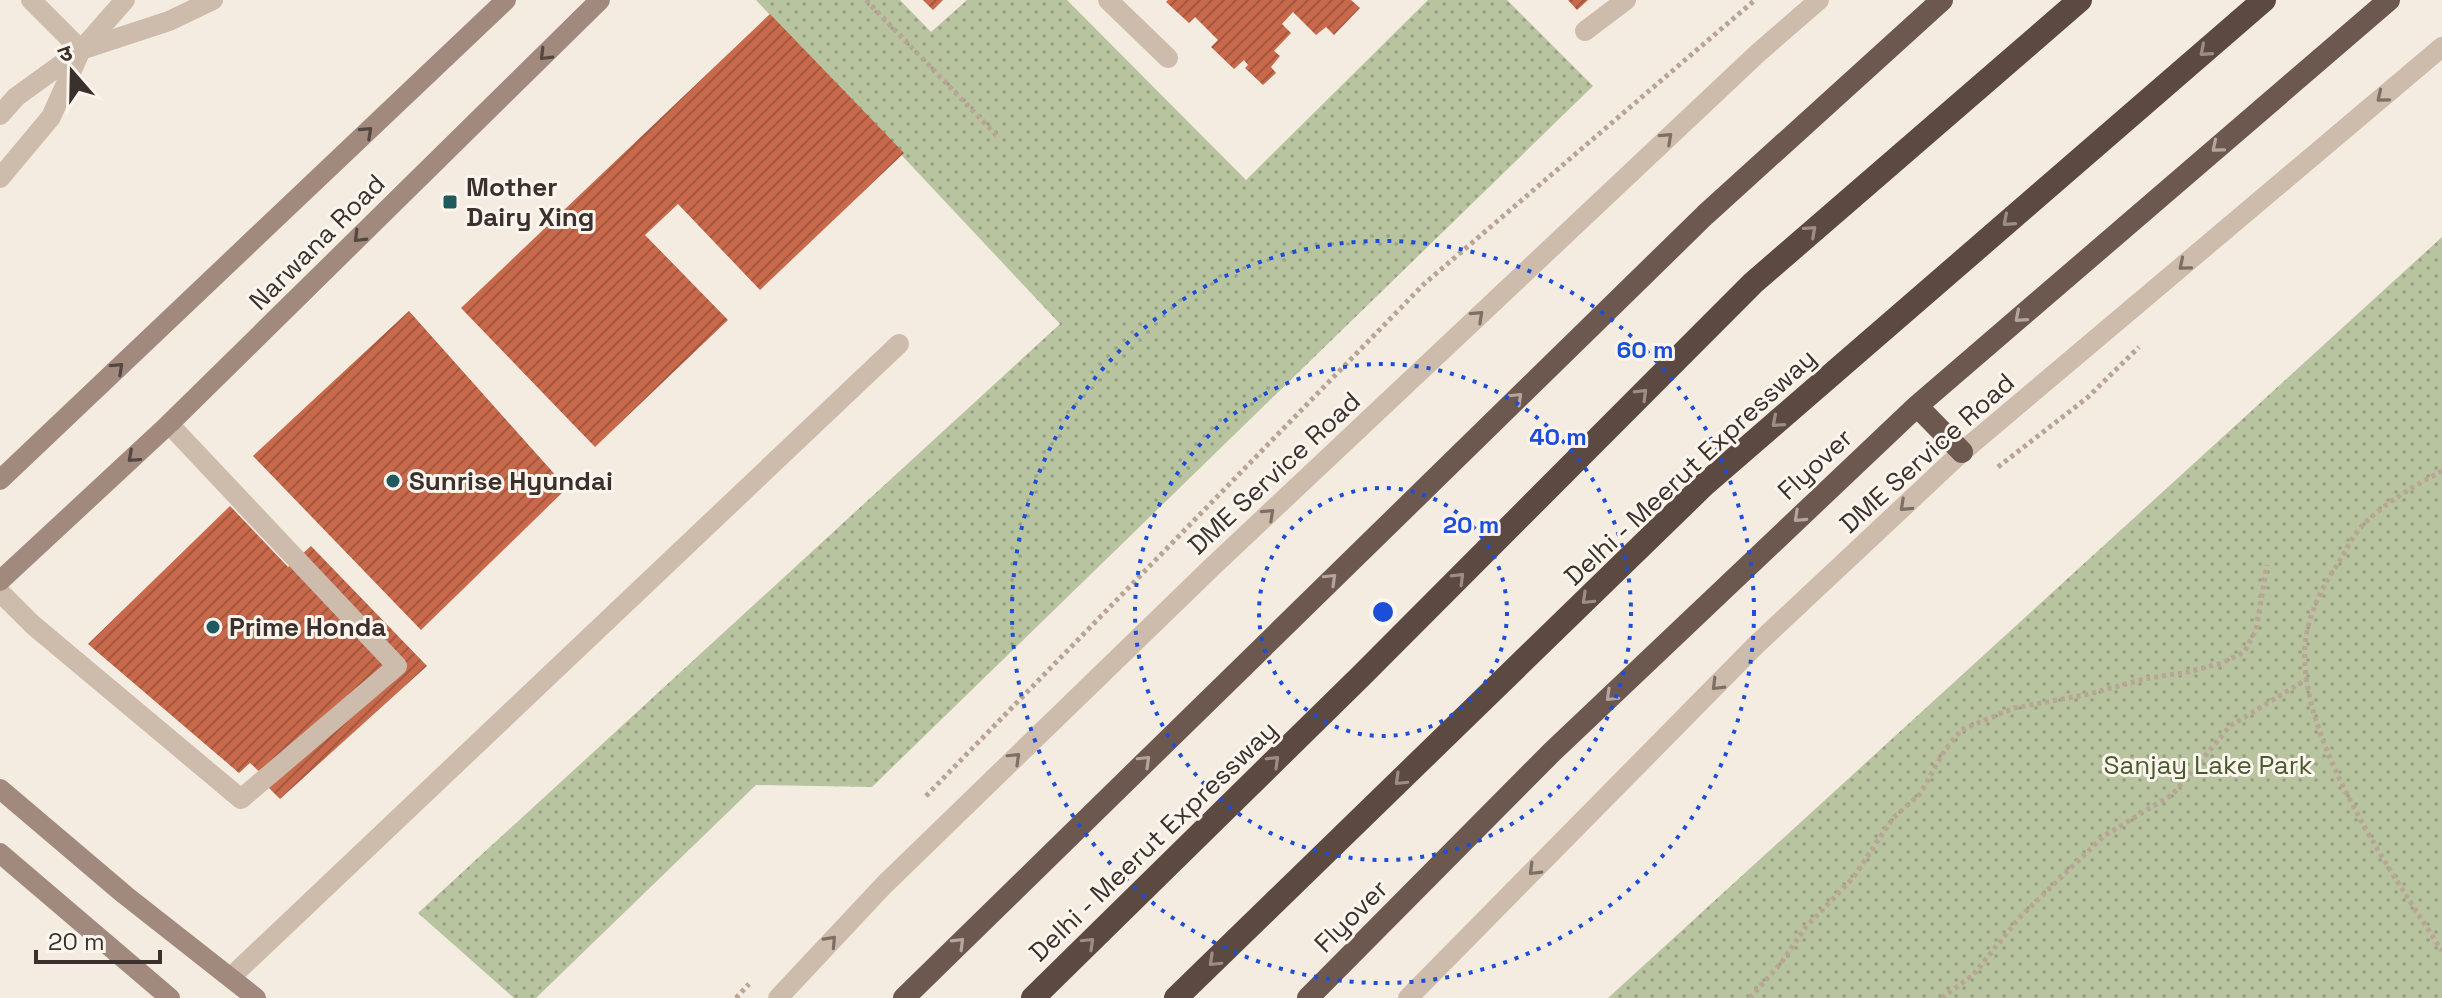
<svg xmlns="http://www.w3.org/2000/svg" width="2442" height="998" font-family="'Space Grotesk','Noto Sans Devanagari',sans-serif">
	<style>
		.park { fill: url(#park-dots) }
		.building { fill: url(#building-hatch) }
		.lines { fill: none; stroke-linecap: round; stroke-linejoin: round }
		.path { stroke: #b9a596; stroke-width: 5; stroke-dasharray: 4 4; stroke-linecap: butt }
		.service { stroke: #cdbbac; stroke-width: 20 }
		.tertiary { stroke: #cdbbac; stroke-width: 20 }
		.secondary { stroke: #a18a7d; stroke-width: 20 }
		.trunk { stroke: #6c584f; stroke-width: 22 }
		.motorway { stroke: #5c4a42; stroke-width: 24 }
		.oneway { stroke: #9c8e87 }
		.oneway2 { stroke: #544640 }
		.oneway3 { stroke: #7d6f65 }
		.oneway4 { stroke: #b4a69e }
		.ring { fill: none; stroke: #1d4ed8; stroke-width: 4; stroke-dasharray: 4 8 }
		.poi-dot { fill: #1f5a5e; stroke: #fbf5ee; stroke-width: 3 }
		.labels { text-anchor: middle; stroke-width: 6; stroke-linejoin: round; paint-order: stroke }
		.poi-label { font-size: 26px; font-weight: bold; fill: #3b302b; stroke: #fbf5ee; text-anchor: start }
		.street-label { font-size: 26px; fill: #3b302b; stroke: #fbf5ee }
		.park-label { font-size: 26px; fill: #4a5a2e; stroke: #fbf5ee }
		.centre { fill: #1d4ed8; stroke: #fbf5ee; stroke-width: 4 }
		.ring-label { font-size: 24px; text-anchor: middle; font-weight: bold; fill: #1d4ed8; stroke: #fbf5ee; stroke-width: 6; stroke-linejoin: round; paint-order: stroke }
	</style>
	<defs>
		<pattern id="park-dots" width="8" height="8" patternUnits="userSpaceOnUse" patternTransform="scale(2)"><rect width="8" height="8" fill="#b8c4a0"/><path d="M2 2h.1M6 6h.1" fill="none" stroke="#97a083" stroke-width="1.8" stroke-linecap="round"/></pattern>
		<pattern id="building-hatch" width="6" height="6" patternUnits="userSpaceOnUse" patternTransform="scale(2)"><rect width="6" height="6" fill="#c8694b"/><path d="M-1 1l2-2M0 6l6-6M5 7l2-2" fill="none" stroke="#a4573f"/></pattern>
	</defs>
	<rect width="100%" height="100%" fill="#f4ebe1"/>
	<path class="park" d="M756,0H900L931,32L967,0H1067L1246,180L1428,0H1507L1593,86L872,787L756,785L536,998H514L418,913L1060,324Z
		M2442,237V998H1608Z"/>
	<path class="building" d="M923,0H943L933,10Z
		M1168,0H1351L1360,8L1334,35L1326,27L1316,35L1293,12L1282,24L1291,33L1274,51L1280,56L1271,67L1276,73L1263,85L1245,68L1248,65L1244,60L1234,69L1211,47L1218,40L1195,17L1189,23L1166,2Z
		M1568,0H1588L1577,10Z
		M770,14L904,153L760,290L678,204L645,235L728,320L595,447L461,308Z
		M409,311L567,488L421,630L253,456Z
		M230,506L288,567L311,546L427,666L280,799L261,780L263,775L250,763L239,773L88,644Z"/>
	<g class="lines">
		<path class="path" d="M866,0L998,137
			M1998,467L2087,398L2139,347
			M2442,471C2414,486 2384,503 2362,526C2353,536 2346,550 2339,562C2326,581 2313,605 2308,627C2284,721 2393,874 2442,951
			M926,796L1424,284L1755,0
			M736,998L749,984
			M1750,998L1781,963L1805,928L1853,878L1893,818L1920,794L1945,750L1961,730L2014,708L2089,694L2144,679L2188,672L2222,663L2244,652L2256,630L2267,565
			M1942,998L1973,975L2020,917L2104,836L2173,794L2230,726L2307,679"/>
		<path class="service" d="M31,0L81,50
			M1108,0L1168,58
			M1585,31L1626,0
			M0,115L16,97L81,50L125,0
			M0,178L51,117L81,50L169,21L213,0
			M0,592L33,625L241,799L397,666L169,424
			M231,977L899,344"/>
		<path class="tertiary" d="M778,998L884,885L1212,567L1758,53L1819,0
			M1408,998L1756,645L1962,452L2442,47"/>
		<path class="secondary" d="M0,480L506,0
			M0,581L169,424L600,0
			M0,789L125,895L256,998
			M0,853L170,998"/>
		<path class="trunk" d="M1917,406L1962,452
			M904,998L1705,215L1942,0
			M1308,998L1552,752L1917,406L2389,0"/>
		<path class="motorway" d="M1033,998L1360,677L1753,283L2080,0
			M1176,998L1704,485L2264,0"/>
	</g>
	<defs><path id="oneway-chevron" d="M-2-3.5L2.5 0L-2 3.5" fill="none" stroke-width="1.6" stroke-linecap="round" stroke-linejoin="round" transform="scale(2)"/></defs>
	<g class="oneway">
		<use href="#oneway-chevron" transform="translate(2205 51) rotate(139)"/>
		<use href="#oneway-chevron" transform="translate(2008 221) rotate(139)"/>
		<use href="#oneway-chevron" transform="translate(1811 231) rotate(-42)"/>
		<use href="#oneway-chevron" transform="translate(1642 394) rotate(-45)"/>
		<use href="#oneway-chevron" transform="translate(1777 422) rotate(139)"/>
		<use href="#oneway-chevron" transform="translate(1459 578) rotate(-45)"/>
		<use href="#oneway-chevron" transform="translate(1587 599) rotate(136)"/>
		<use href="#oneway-chevron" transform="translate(1274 761) rotate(-44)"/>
		<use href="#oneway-chevron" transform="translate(1400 780) rotate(136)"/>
		<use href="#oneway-chevron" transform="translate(1089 943) rotate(-44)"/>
		<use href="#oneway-chevron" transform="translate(1214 961) rotate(136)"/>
	</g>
	<g class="oneway2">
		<use href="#oneway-chevron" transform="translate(545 55) rotate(135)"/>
		<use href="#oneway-chevron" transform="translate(367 132) rotate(-43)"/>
		<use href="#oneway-chevron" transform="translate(359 237) rotate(135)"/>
		<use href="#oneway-chevron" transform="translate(118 368) rotate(-43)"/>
		<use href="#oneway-chevron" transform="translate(133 457) rotate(138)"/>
	</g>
	<g class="oneway3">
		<use href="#oneway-chevron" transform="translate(2382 97) rotate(140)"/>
		<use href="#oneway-chevron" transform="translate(1667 138) rotate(-43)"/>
		<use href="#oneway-chevron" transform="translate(2184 265) rotate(140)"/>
		<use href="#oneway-chevron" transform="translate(1478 316) rotate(-43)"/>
		<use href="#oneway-chevron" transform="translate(1905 506) rotate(137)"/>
		<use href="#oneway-chevron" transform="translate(1269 514) rotate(-43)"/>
		<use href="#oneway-chevron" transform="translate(1717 685) rotate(135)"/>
		<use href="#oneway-chevron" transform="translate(1015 758) rotate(-44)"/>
		<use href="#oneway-chevron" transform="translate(1534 870) rotate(135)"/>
		<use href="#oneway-chevron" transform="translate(831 941) rotate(-47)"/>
	</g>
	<g class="oneway4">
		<use href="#oneway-chevron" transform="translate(2217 147) rotate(140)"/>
		<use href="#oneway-chevron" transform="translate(2020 317) rotate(139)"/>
		<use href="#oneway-chevron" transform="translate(1517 398) rotate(-44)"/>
		<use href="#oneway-chevron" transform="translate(1799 517) rotate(137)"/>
		<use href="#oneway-chevron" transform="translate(1331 579) rotate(-44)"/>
		<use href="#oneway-chevron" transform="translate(1611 696) rotate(136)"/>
		<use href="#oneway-chevron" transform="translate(1145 761) rotate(-44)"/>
		<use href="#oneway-chevron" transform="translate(959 943) rotate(-45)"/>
	</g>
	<g class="ring">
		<circle cx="1383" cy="612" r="124"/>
		<circle cx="1383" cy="612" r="248"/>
		<circle cx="1383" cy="612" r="371"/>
	</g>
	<g class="poi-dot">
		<rect x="442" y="194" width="16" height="16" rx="4"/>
		<circle cx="393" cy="481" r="8"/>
		<circle cx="213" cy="627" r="8"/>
	</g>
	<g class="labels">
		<g class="poi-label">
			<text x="466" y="196">Mother<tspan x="466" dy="30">Dairy Xing</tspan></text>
			<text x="409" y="490">Sunrise Hyundai</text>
			<text x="229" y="636">Prime Honda</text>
		</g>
		<g class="street-label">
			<text transform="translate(317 242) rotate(-45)" y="9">Narwana Road</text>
			<text transform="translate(1927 453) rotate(-42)" y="9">DME Service Road</text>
			<text transform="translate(1815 464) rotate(-43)" y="9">Flyover</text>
			<text transform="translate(1690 467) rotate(-43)" y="9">Delhi - Meerut Expressway</text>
			<text transform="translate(1274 473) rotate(-43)" y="9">DME Service Road</text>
			<text transform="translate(1153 841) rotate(-44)" y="9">Delhi - Meerut Expressway</text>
			<text transform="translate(1351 916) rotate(-45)" y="9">Flyover</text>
		</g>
		<g class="park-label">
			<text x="2208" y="774">Sanjay Lake Park</text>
		</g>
	</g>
	<circle cx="1383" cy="612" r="12" class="centre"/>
	<g class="ring-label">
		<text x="1645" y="358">60 m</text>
		<text x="1558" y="445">40 m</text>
		<text x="1471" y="533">20 m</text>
	</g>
	<g transform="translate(72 72) rotate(340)" stroke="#fbf5ee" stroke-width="6" paint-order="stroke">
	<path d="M0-6L14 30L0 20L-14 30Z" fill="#3b302b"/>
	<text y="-12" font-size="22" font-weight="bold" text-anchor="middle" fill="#3b302b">उ</text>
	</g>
	<path d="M36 950v12h124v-12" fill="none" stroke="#3b302b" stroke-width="4"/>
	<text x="48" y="950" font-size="24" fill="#3b302b" stroke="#fbf5ee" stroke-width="6" paint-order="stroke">20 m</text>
</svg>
